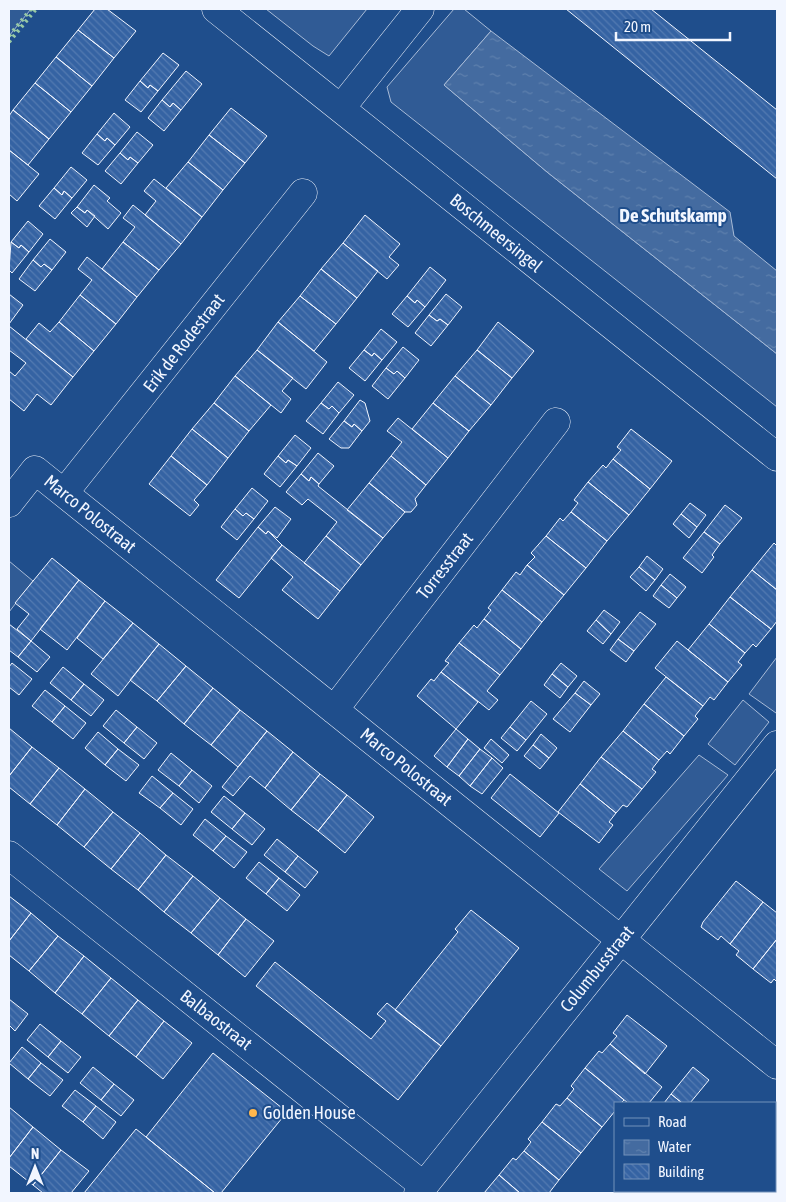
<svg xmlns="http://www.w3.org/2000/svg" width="786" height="1202" font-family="'Asap Condensed',sans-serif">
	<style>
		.built { fill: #305b95; stroke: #a8bbd7 }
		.water { fill: url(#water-ripples); stroke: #a8bbd7 }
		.building { fill: url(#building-back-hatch); stroke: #f2f6ff }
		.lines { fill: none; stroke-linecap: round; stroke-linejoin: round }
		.street-casing { stroke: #f2f6ff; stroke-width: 29 }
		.street { stroke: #1f4e8c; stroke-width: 28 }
		.hedge { stroke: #97c8a6; stroke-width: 4; stroke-dasharray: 2.5 4; stroke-linecap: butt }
		.poi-dot { fill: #ffb74d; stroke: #1f4e8c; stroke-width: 2 }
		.labels { text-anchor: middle; stroke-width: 4; stroke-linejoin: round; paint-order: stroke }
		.street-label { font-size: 18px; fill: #f2f6ff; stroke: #1f4e8c }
		.poi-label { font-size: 18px; fill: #f2f6ff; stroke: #1f4e8c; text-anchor: start }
		.neighbourhood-label { font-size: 19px; font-weight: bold; fill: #f2f6ff; stroke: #1f4e8c }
	</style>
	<defs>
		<pattern id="water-ripples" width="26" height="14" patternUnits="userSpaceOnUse" patternTransform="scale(1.25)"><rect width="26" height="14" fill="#446ba0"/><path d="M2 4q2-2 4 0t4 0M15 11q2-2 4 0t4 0" fill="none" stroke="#5f81ae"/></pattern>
		<pattern id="building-back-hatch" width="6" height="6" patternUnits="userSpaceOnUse" patternTransform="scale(1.25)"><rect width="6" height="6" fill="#3563a3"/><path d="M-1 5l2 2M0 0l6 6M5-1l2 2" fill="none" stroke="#537ab1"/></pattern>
	</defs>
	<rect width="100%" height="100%" fill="#1f4e8c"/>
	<path class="built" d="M9,9H31L9,36Z
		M266,9H367L329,56L313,46Z
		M454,9H464L491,31L444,85L547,172L777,354V407L391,102L387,87Z
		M9,561L33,581L9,612Z
		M777,657V711L776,713L749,694Z
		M743,700L769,722L735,765L708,744Z
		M699,755L728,775L627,891L599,869Z"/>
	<path class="water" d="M491,31L730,212L734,236L777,271V354L547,172L444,85Z"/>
	<path class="building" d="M95,9H107L136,31L114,58L78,30Z
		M566,9H651L777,110V179Z
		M78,30L114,58L92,86L56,57Z
		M163,53L179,65L158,91L150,85L148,88L140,81Z
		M56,57L92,86L71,112L35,83Z
		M186,71L202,84L181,110L173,103L170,107L162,100Z
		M140,81L148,88L150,85L158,91L141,112L125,100Z
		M35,83L71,112L49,139L13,110Z
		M162,100L170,107L173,103L181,110L164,131L148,118Z
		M231,108L267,136L245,163L209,135Z
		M13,110L49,139L28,165L9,150V116Z
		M114,113L130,127L115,145L107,138L105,141L97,134Z
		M137,132L153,145L138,163L130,157L128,160L120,153Z
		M97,134L105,141L107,138L115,145L98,165L82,153Z
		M209,135L245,163L223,190L188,162Z
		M9,150L39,174L17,201L9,194Z
		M120,153L128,160L130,157L138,163L121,184L105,171Z
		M188,162L223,190L202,217L166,188Z
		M71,167L87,180L72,198L64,191L62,195L54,188Z
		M154,179L202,217L181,244L145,215L156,201L144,191Z
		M94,185L110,198L107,201L121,213L108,229L87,210L85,213L77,207Z
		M54,188L62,195L64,191L72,198L55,219L39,206Z
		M133,205L181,244L159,270L123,242L135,227L123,218Z
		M77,207L85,213L87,210L95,216L87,227L71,213Z
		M365,215L400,244L389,257L399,265L387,279L343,243Z
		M28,221L43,234L29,252L21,245L19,248L11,242Z
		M50,239L66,252L52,270L44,264L41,267L33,260Z
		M11,242L19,248L21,245L29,252L12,273L9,270Z
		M123,242L159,270L137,297L102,269Z
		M343,243L378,271L357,298L321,269Z
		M87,257L137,297L116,324L80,295L92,280L78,269Z
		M33,260L41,267L44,264L52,270L35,291L19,279Z
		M430,267L446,280L425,307L417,300L415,303L407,296Z
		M321,269L357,298L336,324L300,296Z
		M9,294L23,305L9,324Z
		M446,294L462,307L448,325L440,319L437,321L429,315Z
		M80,295L116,324L94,351L59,322Z
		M300,296L336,324L314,351L278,322Z
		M407,296L415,303L417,300L425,307L408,327L392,314Z
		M429,315L437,321L440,319L448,325L431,346L415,333Z
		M59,322L94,351L73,377L26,339L39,323L50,332Z
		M278,322L327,362L306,389L257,350Z
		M498,322L534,351L512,378L477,350Z
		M9,326L73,377L51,405L37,394L24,411L9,399V371L15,376L26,363L9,350Z
		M381,329L397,342L382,360L374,353L372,356L364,350Z
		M403,347L419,360L405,378L397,371L394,374L386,368Z
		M257,350L293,378L282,391L291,399L281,413L235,376Z
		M364,350L372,356L374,353L382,360L365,381L349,368Z
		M477,350L512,378L491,405L455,376Z
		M386,368L394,374L397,371L405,378L388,399L372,386Z
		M235,376L271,405L249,431L214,403Z
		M455,376L491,405L469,431L433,403Z
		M338,382L354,395L339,413L332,406L329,409L321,403Z
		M360,400L365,403L370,421L362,431L354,424L352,427L344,421Z
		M214,403L249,431L228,458L192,429Z
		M321,403L329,409L332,406L339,413L323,434L306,421Z
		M433,403L469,431L448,458L412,429Z
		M398,418L448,458L426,485L391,456L402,442L387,431Z
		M344,421L352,427L354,424L362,431L349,448H341L329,439Z
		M192,429L228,458L207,485L171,456Z
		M631,429L672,461L650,489L613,459L621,450L617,447Z
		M295,435L311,448L297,466L288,460L286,463L278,456Z
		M318,453L334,466L319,484L311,477L309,481L301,474Z
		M171,456L207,485L194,500L199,505L190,516L149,484Z
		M278,456L286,463L288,460L297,466L280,487L264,474Z
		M391,456L426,485L415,499L417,505L411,512H405L369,483Z
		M613,459L650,489L629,515L588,482L603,465L606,468Z
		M301,474L309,481L311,477L319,484L318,486L383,538L361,565L326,536L337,522L308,499L302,505L286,492Z
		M588,482L629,515L607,541L571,512L578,503L574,500Z
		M369,483L405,512L383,538L347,510Z
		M252,488L268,501L254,519L246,513L243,516L235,509Z
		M690,503L706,515L697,527L681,514Z
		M725,505L742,518L720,544L704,532Z
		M275,507L291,519L277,538L268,531L266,534L258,527Z
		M235,509L243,516L246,513L254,519L237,540L221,527Z
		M571,512L607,541L586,568L546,536L560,518L563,521Z
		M681,514L697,527L689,538L673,524Z
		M258,527L266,534L268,531L282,545L239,598L216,580Z
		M704,532L720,544L712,555L714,557L702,573L683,558Z
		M326,536L361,565L340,591L304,563Z
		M546,536L586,568L564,595L527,565L535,557L531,553Z
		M774,543L777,546V590L752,570Z
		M282,545L340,591L318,619L282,590L293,577L271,558Z
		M647,556L663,569L655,580L639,567Z
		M52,558L79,580L31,641L17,629L29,614L15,603Z
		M527,565L564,595L542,622L502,590L516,572L520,575Z
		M639,567L655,580L646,591L630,577Z
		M752,570L777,590V621L771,629L730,597Z
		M670,574L686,587L677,598L661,585Z
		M79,580L105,601L67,650L40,629Z
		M661,585L677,598L669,608L653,596Z
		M502,590L542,622L521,649L484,619L491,610L488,608Z
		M730,597L771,629L756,647L753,644L745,653L709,624Z
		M105,601L133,623L103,659L77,638Z
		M604,610L620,622L611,634L596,620Z
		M640,612L656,624L634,651L618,639Z
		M484,619L521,649L500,675L459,643L474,625L477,628Z
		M596,620L611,634L603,644L587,631Z
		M133,623L159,644L118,696L91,674Z
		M9,624L31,641L18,657L9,650Z
		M709,624L745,653L738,662L742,665L728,682L688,650Z
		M618,639L634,651L626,662L610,650Z
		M31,641L50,657L37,672L18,657Z
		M677,641L728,682L714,700L710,697L703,706L655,668Z
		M459,643L500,675L487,691L498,700L489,710L441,672L449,663L445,661Z
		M159,644L186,666L157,701L130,680Z
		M12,663L32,679L19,695L9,687V667Z
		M561,663L577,676L568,687L552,674Z
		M186,666L213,688L184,724L157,701Z
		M63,667L84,684L71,700L50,683Z
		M441,672L478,702L456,729L417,696L431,679L434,681Z
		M552,674L568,687L560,698L544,685Z
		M666,677L703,706L695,716L698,719L684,736L644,704Z
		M584,681L600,694L591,705L575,693Z
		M84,684L104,700L91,716L71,700Z
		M213,688L240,710L211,745L184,724Z
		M45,690L65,706L52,722L32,706Z
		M575,693L591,705L570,732L553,719Z
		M531,701L547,714L526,740L510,727Z
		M644,704L684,736L670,754L667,751L659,760L623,731Z
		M65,706L86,723L73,739L52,722Z
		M116,710L137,727L124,743L103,726Z
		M240,710L267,731L238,767L211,745Z
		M137,727L157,743L144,759L124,743Z
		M510,727L526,740L517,751L501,738Z
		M9,728L32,747L9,776Z
		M456,729L468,739L447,767L434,756Z
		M267,731L293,752L265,788L250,776L233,796L222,787Z
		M623,731L659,760L652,769L656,772L642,789L601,757Z
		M98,732L118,749L105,765L85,748Z
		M541,734L557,748L549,758L533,745Z
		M468,739L480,749L459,776L447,767Z
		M491,739L509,755L502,763L484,748Z
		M533,745L549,758L540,769L524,756Z
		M32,747L59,768L30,804L9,787V776Z
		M118,749L139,765L126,781L105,765Z
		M480,749L492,758L470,786L459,776Z
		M293,752L320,774L291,810L265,788Z
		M171,753L192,770L179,786L158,770Z
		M601,757L642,789L627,807L623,805L616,813L580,784Z
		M492,758L503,768L482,794L470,786Z
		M59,768L85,789L57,825L30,804Z
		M192,770L212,786L199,803L179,786Z
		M320,774L347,795L318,831L291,810Z
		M510,774L559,813L540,837L491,798Z
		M152,776L173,793L160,808L139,793Z
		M580,784L616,813L609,822L613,825L599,843L558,812Z
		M85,789L113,812L84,847L57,825Z
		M173,793L193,809L181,825L160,808Z
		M347,795L374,817L345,853L318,831Z
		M224,796L245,813L232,829L211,812Z
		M113,812L140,833L111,869L84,847Z
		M245,813L265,829L252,845L232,829Z
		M205,819L226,836L213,851L193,835Z
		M140,833L166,855L138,890L111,869Z
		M226,836L247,852L234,868L213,851Z
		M277,839L298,856L285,872L264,855Z
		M166,855L193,876L164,912L138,890Z
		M298,856L318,872L305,888L285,872Z
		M259,862L279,878L266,894L246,878Z
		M193,876L220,898L191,933L164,912Z
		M279,878L300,895L287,911L266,894Z
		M736,881L763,902L730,944L721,936L718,940L701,927L703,922Z
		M9,896L31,913L9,941Z
		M220,898L246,919L218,955L191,933Z
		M763,902L777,913V939L753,969L736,955L739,951L730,944Z
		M471,910L519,948L441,1046L395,1010L458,932L455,929Z
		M31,913L58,936L29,971L9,955V941Z
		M246,919L274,941L245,977L218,955Z
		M58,936L84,956L55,993L29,971Z
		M777,939V982L774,979L771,983L753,969Z
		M84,956L111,978L82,1014L55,993Z
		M275,962L371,1039L386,1021L377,1014L387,1003L441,1046L398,1100L256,986Z
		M111,978L138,1000L109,1036L82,1014Z
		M9,999L28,1014L15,1031L9,1025Z
		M138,1000L164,1021L136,1057L109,1036Z
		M627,1015L667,1046L645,1074L610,1044L617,1036L613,1033Z
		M164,1021L192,1043L163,1079L136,1057Z
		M40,1024L61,1041L48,1057L27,1040Z
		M61,1041L81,1057L68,1073L48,1057Z
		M610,1044L662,1087L649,1103H628L585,1068L599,1051L602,1053Z
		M22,1047L41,1063L28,1079L9,1063Z
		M213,1053L287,1112L221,1193H215L146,1137Z
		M41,1063L63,1080L50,1096L28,1079Z
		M93,1067L114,1084L101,1100L80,1083Z
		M693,1067L709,1080L690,1103H682L671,1094Z
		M585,1068L624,1100L621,1103H615V1111L602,1127L567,1098L574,1089L571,1086Z
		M114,1084L134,1100L121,1116L101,1100Z
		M75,1090L96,1106L83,1122L62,1106Z
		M671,1094L682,1103H664Z
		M567,1098L602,1127L581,1153L542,1122L556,1104L560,1106Z
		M96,1106L116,1122L103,1139L83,1122Z
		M9,1107L33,1127L9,1158Z
		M542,1122L581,1153L559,1180L524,1151L531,1142L528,1139Z
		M33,1127L61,1150L33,1185L9,1166V1158Z
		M136,1129L146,1137L215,1193H84Z
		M775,1132L777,1134V1167L775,1170Z
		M61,1150L89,1171L71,1193H43L33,1185Z
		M524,1151L559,1180L549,1193H520L499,1175L513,1158L516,1160Z
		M499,1175L520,1193H484Z
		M683,1191H737L740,1193H686Z
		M737,1191H764L762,1193H740Z"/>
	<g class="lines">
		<g class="street-casing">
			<path id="street" d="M216,9L777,457
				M341,108L420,9
				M64,493L303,193
				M9,503L35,470L777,1065
				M334,710L556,422
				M9,855L424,1186
				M418,1193L777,745"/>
		</g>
		<use href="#street" class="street"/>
		<path class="hedge" d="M9,36L31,9
			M9,42L36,9"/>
	</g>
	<circle class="poi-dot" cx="253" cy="1113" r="5"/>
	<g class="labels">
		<g class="street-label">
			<text transform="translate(496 233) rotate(39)" y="6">Boschmeersingel</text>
			<text transform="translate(184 343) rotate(-52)" y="6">Erik de Rodestraat</text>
			<text transform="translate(90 514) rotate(39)" y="6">Marco Polostraat</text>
			<text transform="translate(445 566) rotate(-52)" y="6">Torresstraat</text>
			<text transform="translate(406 767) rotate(39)" y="6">Marco Polostraat</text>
			<text transform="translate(597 969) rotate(-51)" y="6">Columbusstraat</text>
			<text transform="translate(216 1020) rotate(38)" y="6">Balbaostraat</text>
		</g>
		<g class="poi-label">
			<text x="263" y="1119">Golden House</text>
		</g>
		<g class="neighbourhood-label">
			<text x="673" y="222">De Schutskamp</text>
		</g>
	</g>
	<rect width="786" height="1202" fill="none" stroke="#f2f6ff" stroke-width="20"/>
	<rect x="614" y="1102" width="162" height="90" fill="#1f4e8c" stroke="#7391ba"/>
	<rect x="624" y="1118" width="25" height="8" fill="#1f4e8c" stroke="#7391ba"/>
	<text x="658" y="1127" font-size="15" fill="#f2f6ff">Road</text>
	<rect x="624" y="1140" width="25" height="15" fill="url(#water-ripples)" stroke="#7391ba"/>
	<text x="658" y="1152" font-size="15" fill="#f2f6ff">Water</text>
	<rect x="624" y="1164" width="25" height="15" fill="url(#building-back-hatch)" stroke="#7391ba"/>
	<text x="658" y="1177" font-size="15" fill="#f2f6ff">Building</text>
	<g transform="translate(35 1167)" stroke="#1f4e8c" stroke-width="4" paint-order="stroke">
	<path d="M0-4L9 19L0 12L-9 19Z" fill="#f2f6ff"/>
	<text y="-8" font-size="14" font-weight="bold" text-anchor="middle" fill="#f2f6ff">N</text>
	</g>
	<path d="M616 32v8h114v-8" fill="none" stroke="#f2f6ff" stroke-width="2.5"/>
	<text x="624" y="32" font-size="15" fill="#f2f6ff" stroke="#1f4e8c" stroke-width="4" paint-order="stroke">20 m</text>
</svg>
